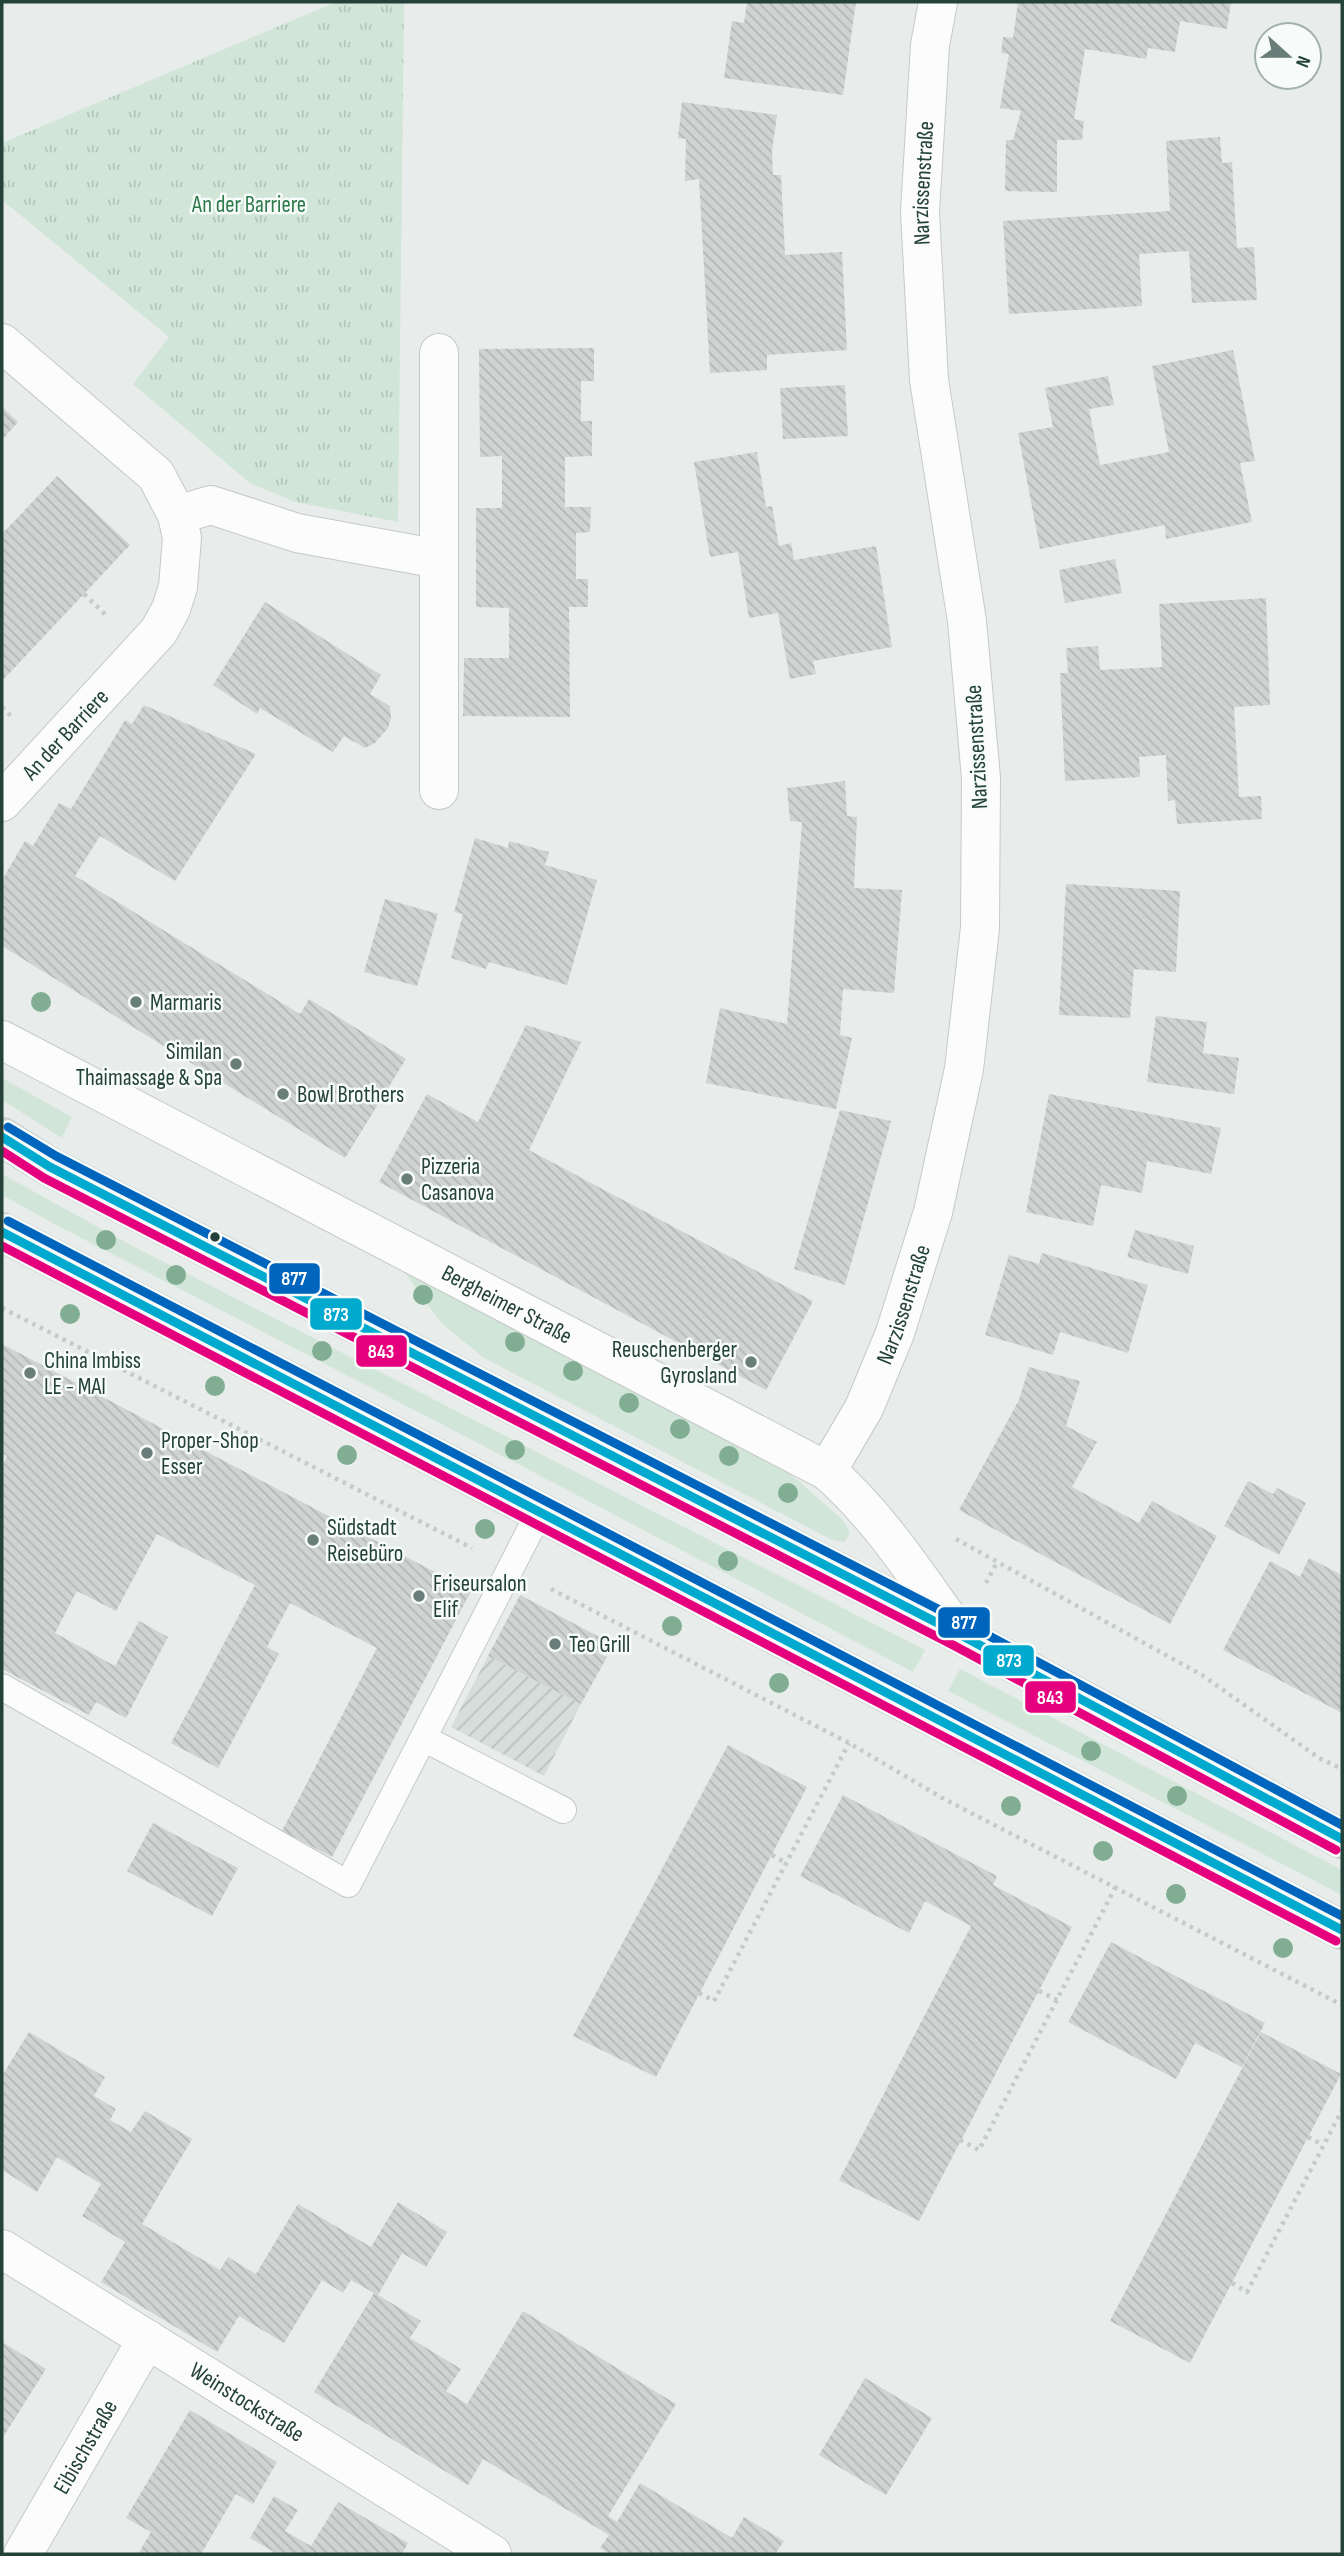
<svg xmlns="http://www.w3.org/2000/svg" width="1344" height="2556" font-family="'Sofia Sans Condensed',sans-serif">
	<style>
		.industrial { fill: url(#industrial-furrows) }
		.grass { fill: #d1e6d8 }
		.park { fill: url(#park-tufts) }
		.building { fill: url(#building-back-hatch) }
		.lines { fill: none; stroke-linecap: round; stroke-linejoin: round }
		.lane-casing { stroke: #c5cac8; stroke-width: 28 }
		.street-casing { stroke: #c5cac8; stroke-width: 40 }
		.primary-casing { stroke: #c3ccc9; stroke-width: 40 }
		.path { stroke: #c3ccca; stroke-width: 4.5; stroke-dasharray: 3.5 5; stroke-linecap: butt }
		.lane { stroke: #fcfcfc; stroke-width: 26 }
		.street { stroke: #fcfcfc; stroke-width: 38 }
		.primary { stroke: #cfd7d5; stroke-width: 38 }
		.bus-1-casing { stroke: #f7fbf9; stroke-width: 14 }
		.bus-2-casing { stroke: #f7fbf9; stroke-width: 14 }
		.bus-3-casing { stroke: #f7fbf9; stroke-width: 14 }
		.bus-1 { stroke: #00a9ce; stroke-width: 9 }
		.bus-2 { stroke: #e5007d; stroke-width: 9 }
		.bus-3 { stroke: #0065bd; stroke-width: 9 }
		.tree { fill: #81ae93 }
		.poi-dot { fill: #697e78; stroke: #f7fbf9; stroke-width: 2.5 }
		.bus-dot { fill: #24423a; stroke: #f7fbf9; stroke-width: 2.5 }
		.labels { text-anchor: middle; stroke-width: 5; stroke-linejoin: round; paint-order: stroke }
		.street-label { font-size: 23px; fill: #24423a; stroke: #f7fbf9 }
		.park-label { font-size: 23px; fill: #2d7a4b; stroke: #f7fbf9 }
		.poi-label { font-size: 23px; fill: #24423a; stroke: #f7fbf9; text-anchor: start }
		.line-badge { stroke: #f7fbf9; stroke-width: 2.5 }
		.badge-label { font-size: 19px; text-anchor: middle; font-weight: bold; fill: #fff }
	</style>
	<defs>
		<pattern id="industrial-furrows" width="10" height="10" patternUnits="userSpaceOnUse" patternTransform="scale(1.75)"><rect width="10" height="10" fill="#d6dedb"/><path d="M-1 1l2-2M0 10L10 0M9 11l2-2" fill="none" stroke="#b8c0bd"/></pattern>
		<pattern id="park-tufts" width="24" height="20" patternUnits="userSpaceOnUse" patternTransform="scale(1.75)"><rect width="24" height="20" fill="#d1e6d8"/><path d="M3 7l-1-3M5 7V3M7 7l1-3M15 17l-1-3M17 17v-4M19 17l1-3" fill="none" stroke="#b3c6ba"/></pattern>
		<pattern id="building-back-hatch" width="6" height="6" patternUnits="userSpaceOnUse" patternTransform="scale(1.75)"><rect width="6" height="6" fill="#cfd4d2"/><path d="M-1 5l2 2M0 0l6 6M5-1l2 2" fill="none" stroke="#b2b7b5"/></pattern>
	</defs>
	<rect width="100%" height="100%" fill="#e8edeb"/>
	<path class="industrial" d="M488,1656L581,1704L544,1776L451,1727Z"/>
	<path class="grass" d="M2,1078L72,1117L62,1138L2,1100Z
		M2,1174L125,1242L925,1650L913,1672L476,1442L58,1226L2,1195Z
		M401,1267L779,1464L843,1520L850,1532L845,1542L832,1540L484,1358L440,1322Z
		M960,1669L1342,1870V1895L948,1691Z"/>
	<path class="park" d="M336,2H404L398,522L295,502L250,483L133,384L169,337L2,200V143Z"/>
	<path class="building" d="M747,2H856L843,95L724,78L732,21L744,23Z
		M1018,2H1231L1227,29L1180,21L1175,52L1148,48L1146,59L1085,49L1074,119L1084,121L1082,140H1057V192L1005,191L1006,140H1013L1021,111L1000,108L1009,54L1001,53L1003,37L1013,38Z
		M682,102L777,115L772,151L773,175H781L785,255L842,252L847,350L767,355V370L710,373L699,179L685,181L686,139L678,138Z
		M1220,137L1222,163L1232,162L1237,248L1254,247L1257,300L1192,303L1189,251L1139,254L1142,306L1009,314L1003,221L1170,211L1166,141Z
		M594,348V381H581V421H592V456L565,457V507H591L590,532L576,533V579H588V607H569L570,717L463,716L464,658H509V608L476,607V508H502V456L480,457L479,349Z
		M1233,350L1255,461L1240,463L1252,522L1166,539L1165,525L1040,549L1018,433L1053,427L1045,388L1108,376L1114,405L1089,409L1100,465L1169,452L1152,366Z
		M845,385L848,436L783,439L780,388Z
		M2,407L18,422L2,440Z
		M757,452L766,507L772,506L779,546L791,543L794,560L876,546L892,647L813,661L816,674L790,679L778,613L749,618L738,552L710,557L694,462Z
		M57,476L130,545L2,681V534Z
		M1115,559L1122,593L1065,603L1059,570Z
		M1266,598L1270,705L1234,707L1239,797L1261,796L1262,819L1177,824L1175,800L1168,801L1166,755L1139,757L1140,777L1065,781L1060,673H1068L1066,648L1098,646L1100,670L1162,667L1159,604Z
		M265,602L381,675L370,694L390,706L391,718L388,728L375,743L365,748L344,736L333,752L260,708L257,714L213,685Z
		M144,705L256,754L175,881L100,836L75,876L300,1014L309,999L406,1059L345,1158L2,946V880L25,841L33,846L59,803L71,809L125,720L132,724Z
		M845,781L847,816L857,817L854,888L902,890L894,993L843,989L840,1035L852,1038L836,1109L706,1083L720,1008L787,1024L802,822L790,821L787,788Z
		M475,838L508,848L509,841L549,852L545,865L597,880L567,985L489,962L486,969L451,958L463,914L454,912Z
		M1066,884L1180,891L1176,972L1134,969L1130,1018L1059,1015Z
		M385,899L438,914L417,986L364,972Z
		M1156,1016L1207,1022L1203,1053L1239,1058L1234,1094L1147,1082Z
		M526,1025L581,1042L529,1150L813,1301L766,1390L379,1182L427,1094L478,1122Z
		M1049,1094L1221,1128L1211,1174L1147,1161L1142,1193L1101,1185L1093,1226L1026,1212Z
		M840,1110L891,1121L845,1285L794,1269Z
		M1135,1230L1194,1246L1188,1274L1127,1257Z
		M1042,1253L1148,1285L1128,1353L1060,1332L1053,1355L985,1335L1009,1255L1039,1264Z
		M2,1344L471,1591L332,1857L282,1831L377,1648L290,1603L267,1647L279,1654L218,1768L171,1743L255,1585L157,1534L116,1611L77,1591L55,1633L115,1666L139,1621L168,1637L126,1718L96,1702L89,1715L2,1669V1467L7,1456L2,1453Z
		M1029,1367L1080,1381L1066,1426L1097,1442L1072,1487L1139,1523L1152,1501L1217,1536L1170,1624L959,1510L1019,1400Z
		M1248,1481L1273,1494L1277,1488L1306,1503L1279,1555L1224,1526Z
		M1309,1558L1342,1575V1713L1223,1650L1270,1561L1300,1577Z
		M520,1595L605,1640L598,1653L607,1657L581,1704L488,1656Z
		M728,1745L807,1787L656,2077L573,2036Z
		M843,1795L997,1876L993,1885L1072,1927L919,2221L839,2180L971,1926L925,1901L909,1933L800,1876Z
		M153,1823L238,1868L212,1916L127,1871Z
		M1111,1942L1265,2023L1242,2067L1195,2043L1176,2079L1068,2022Z
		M29,2032L105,2077L94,2096L116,2109L110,2120L131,2132L145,2111L192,2139L142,2224L220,2270L228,2257L256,2274L298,2204L371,2247L398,2202L447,2232L426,2267L402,2253L378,2295L421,2321L410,2338L461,2369L446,2391L467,2404L523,2311L676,2404L608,2516L617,2522L640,2483L732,2538L744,2517L784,2541L775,2554H610L600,2548L609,2535L483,2459L468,2485L314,2392L374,2293L351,2280L343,2293L322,2280L284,2343L239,2316L217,2352L101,2282L125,2242L82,2216L101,2184L57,2157L37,2192L2,2170V2076Z
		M1261,2032L1341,2074L1190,2363L1110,2321Z
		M2,2342L46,2369L2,2439Z
		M865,2378L932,2418L886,2495L819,2455Z
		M190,2410L277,2462L253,2504L236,2494L201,2554H138L151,2532L126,2518Z
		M274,2496L298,2510L285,2531L311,2546L338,2502L408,2543L402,2554H272L274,2552L250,2538Z"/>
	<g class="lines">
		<g class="lane-casing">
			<path id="lane" d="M2,1687L348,1884L540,1511
				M423,1738L563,1810"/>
		</g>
		<g class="street-casing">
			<g id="street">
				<path d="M2,343L156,475L177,515L182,538L178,587L171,609L159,631L2,802"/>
				<path d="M439,353V790"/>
				<path d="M177,515L211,505L297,533L439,559"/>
				<path id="s1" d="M2,1040L827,1471C880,1517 918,1578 959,1634"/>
				<path id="s2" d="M827,1471L864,1408L895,1333L933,1212L964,1069L980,928L981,778L967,621L929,380L920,212L930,45L938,2"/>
				<path id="s3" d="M2,2249L492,2554"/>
				<path id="s4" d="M23,2554L147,2339"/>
			</g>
		</g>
		<g class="primary-casing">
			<path id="primary" d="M2,1137L50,1167L959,1634L1342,1839
				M2,1232L1342,1930"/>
		</g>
		<path class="path" d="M84,594L107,616
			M2,707L12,717
			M2,1308L472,1548
			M956,1539L1202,1675L1319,1758L1342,1769
			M986,1583L997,1562
			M551,1589L849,1743L944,1799L1342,2005
			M772,1855L786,1863
			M1039,1991L1057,2000
			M699,1993L714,2001L849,1743
			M1308,2137L1323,2145
			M960,2140L979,2150L1116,1886
			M1232,2283L1247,2292L1342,2110"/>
		<use href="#lane" class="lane"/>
		<use href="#street" class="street"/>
		<use href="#primary" class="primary"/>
		<g class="bus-1-casing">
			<path id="bus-1" d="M2,1137L50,1167L959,1634L1342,1839
				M2,1232L1342,1930"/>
		</g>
		<g class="bus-2-casing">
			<path id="bus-2" d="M2,1151L44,1178L953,1645L1336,1850
				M2,1246L1336,1941"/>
		</g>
		<g class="bus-3-casing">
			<path id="bus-3" d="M8,1127L56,1156L965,1623L1342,1825
				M8,1221L1342,1916"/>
		</g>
		<use href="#bus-1" class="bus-1"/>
		<use href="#bus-2" class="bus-2"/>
		<use href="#bus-3" class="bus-3"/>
	</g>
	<g class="tree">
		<circle cx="41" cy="1002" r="10"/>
		<circle cx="106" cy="1240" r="10"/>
		<circle cx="176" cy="1275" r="10"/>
		<circle cx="423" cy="1295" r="10"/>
		<circle cx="70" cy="1314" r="10"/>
		<circle cx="515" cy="1342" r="10"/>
		<circle cx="322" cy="1351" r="10"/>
		<circle cx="573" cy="1371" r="10"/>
		<circle cx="215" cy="1386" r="10"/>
		<circle cx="629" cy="1403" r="10"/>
		<circle cx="680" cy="1429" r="10"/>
		<circle cx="515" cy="1450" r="10"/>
		<circle cx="347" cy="1455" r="10"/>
		<circle cx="729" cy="1456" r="10"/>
		<circle cx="788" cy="1493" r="10"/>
		<circle cx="485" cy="1529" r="10"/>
		<circle cx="728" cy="1561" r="10"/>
		<circle cx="672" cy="1626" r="10"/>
		<circle cx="779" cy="1683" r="10"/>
		<circle cx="1091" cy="1751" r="10"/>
		<circle cx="1177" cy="1796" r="10"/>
		<circle cx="1011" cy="1806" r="10"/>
		<circle cx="1103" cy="1851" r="10"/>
		<circle cx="1176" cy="1894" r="10"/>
		<circle cx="1283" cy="1948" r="10"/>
	</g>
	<g class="poi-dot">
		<circle cx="136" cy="1002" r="7"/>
		<circle cx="236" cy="1064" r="7"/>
		<circle cx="283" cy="1094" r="7"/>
		<circle cx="407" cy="1179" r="7"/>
		<circle cx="751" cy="1362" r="7"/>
		<circle cx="30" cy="1373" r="7"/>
		<circle cx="147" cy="1453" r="7"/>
		<circle cx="313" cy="1540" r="7"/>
		<circle cx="419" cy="1596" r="7"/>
		<circle cx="555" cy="1644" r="7"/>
	</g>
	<circle class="bus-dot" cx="215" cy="1237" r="6"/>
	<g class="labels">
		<g class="street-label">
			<text dy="8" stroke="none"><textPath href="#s2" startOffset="1318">Narzissenstraße</textPath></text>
			<text transform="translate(65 734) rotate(-47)" y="8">An der Barriere</text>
			<text transform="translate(976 747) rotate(-93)" y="8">Narzissenstraße</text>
			<text dy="8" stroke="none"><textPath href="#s1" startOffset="570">Bergheimer Straße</textPath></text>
			<text dy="8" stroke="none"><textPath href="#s2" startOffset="184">Narzissenstraße</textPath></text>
			<text dy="8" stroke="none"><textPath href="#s3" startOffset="289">Weinstockstraße</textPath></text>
			<text dy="8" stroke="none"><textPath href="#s4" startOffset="124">Eibischstraße</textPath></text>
		</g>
		<g class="park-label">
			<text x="249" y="212">An der Barriere</text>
		</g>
		<g class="poi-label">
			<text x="150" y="1010">Marmaris</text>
			<text x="222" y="1059" text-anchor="end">Similan<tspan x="222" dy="26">Thaimassage &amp; Spa</tspan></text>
			<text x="297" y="1102">Bowl Brothers</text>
			<text x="421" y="1174">Pizzeria<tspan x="421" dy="26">Casanova</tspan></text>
			<text x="737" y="1357" text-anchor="end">Reuschenberger<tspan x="737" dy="26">Gyrosland</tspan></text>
			<text x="44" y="1368">China Imbiss<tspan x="44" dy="26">LE - MAI</tspan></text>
			<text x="161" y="1448">Proper-Shop<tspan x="161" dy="26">Esser</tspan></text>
			<text x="327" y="1535">Südstadt<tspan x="327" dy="26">Reisebüro</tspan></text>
			<text x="433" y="1591">Friseursalon<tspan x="433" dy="26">Elif</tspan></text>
			<text x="569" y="1652">Teo Grill</text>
		</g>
	</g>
	<g class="line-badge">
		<rect x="268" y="1262" width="53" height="33" rx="7" fill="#0065bd"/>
		<rect x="309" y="1297" width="54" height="34" rx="7" fill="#00a9ce"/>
		<rect x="355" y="1334" width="53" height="34" rx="7" fill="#e5007d"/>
		<rect x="937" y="1606" width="54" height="33" rx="7" fill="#0065bd"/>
		<rect x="982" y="1644" width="53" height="33" rx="7" fill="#00a9ce"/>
		<rect x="1024" y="1680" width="53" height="34" rx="7" fill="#e5007d"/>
	</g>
	<g class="badge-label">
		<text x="294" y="1285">877</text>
		<text x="336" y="1321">873</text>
		<text x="381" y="1358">843</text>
		<text x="964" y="1629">877</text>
		<text x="1009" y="1667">873</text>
		<text x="1050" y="1704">843</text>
	</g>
	<rect width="1344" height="2556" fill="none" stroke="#24423a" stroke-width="7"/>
	<g transform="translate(1288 56) rotate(111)"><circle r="33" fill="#f7fbf9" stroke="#a3b1ad" stroke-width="2"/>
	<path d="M0-5L12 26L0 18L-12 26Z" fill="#697e78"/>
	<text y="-10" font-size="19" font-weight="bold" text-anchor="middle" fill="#24423a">N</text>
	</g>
</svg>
